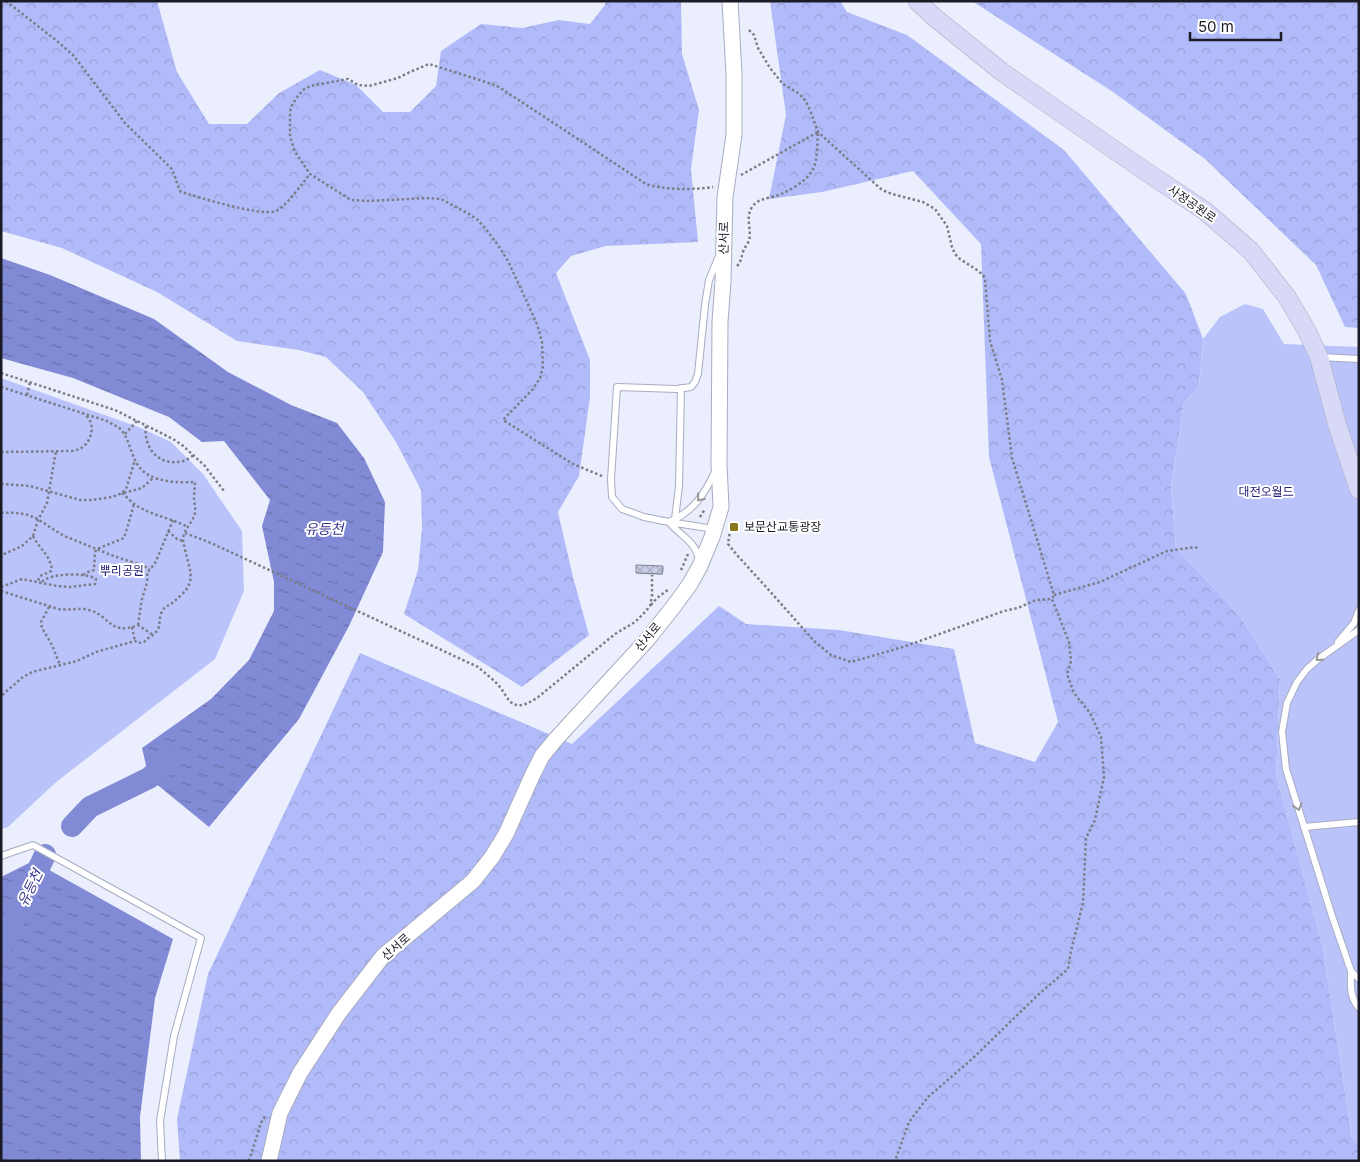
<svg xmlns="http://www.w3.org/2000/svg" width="1360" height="1162" font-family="Inter,'Noto Sans KR',sans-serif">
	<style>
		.forest { fill: url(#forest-crowns) }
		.green { fill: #bbc3fb }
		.water { fill: url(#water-ripples) }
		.shadow { fill: #0003 }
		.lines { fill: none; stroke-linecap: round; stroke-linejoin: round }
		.river { stroke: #818ad5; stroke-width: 22 }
		.building { fill: url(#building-cross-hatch); stroke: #808499 }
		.service-casing { stroke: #a8acc3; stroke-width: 8 }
		.tertiary-casing { stroke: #a8acc3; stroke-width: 17 }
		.secondary-casing { stroke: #a8acc3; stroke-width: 19 }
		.path { stroke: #7b7d88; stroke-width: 2.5; stroke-dasharray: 2.5 2.5; stroke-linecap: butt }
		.service { stroke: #fff; stroke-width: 6 }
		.tertiary { stroke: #fff; stroke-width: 15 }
		.secondary { stroke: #d7d9f6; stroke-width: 18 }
		.oneway { stroke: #98989c }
		.poi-dot { fill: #89781c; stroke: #fff; stroke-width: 2 }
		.labels { text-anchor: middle; stroke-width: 4; stroke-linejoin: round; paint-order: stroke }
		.street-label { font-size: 12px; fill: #1a1b24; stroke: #fff }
		.park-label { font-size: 12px; fill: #28227a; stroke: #fff }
		.poi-label { font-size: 12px; fill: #1a1b24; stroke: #fff; text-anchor: start }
		.water-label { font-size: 14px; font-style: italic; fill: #35338c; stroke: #fff }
	</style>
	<defs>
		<pattern id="forest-crowns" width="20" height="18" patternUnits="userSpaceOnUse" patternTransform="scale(1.25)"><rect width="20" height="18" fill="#b2bbfa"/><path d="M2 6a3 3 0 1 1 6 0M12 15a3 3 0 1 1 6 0" fill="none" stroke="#98a0d6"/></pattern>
		<pattern id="water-ripples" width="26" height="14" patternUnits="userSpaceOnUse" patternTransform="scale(1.25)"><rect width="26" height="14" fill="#818ad5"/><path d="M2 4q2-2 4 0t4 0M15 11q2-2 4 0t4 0" fill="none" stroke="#6970ad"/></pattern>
		<pattern id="building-cross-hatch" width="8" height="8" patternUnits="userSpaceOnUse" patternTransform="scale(1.25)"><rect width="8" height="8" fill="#c8cce4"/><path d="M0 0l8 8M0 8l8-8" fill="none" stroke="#abafc3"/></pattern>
	</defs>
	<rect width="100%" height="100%" fill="#ebeefc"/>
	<path class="forest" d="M1,1H157L177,72L209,124H247L279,93L320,70L356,85L383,112H410L436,86L441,51L481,24L522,28L559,20L590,24L605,5V1H681L682,54L699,110L691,169L698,242L606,246L571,256L556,273L590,360V397L579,476L558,512L573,577L589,635L522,687L404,614L418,570L422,528L421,490L396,442L363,392L326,357L299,350L237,341L157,292L62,248L1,231Z
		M770,1H840L847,12L907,35L1064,150L1186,294L1203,339L1199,387L1184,402L1171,486L1176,548L1239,615L1280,679L1276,775L1323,948L1352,1138L1359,1144V1161H180L177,1119L208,974L360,653L572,744L719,606L746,624L839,630L954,649L975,743L1035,762L1058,722L989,457L981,244L913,171L822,192L769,199L786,115Z
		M972,1H1359V328L1345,327L1316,265L1205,159L1113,92Z"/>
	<path class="green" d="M1245,304L1263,309L1284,344L1359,347V1144L1352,1138L1323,948L1276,775L1280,679L1239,615L1176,548L1171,486L1184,402L1199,387L1203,339L1220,317Z
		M1,378L141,428L171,442L203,474L242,531L244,591L215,659L55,783L8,827L1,829Z"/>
	<path class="water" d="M1,258L50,275L154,319L228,372L291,405L337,423L364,458L385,502L383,552L349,626L299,719L209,827L149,778L142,748L211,699L249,660L274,611V582L262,526L270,500L224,441L202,442L169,417L73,378L1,358Z
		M33,861L173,939L155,998L140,1117L141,1161H1V877Z"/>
	<path class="shadow" d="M662,567L664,568L663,575L638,574L637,573Z"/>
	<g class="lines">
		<path class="river" d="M72,826L90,807L149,778L172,759
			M1,947L45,855"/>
	</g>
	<path class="building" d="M636,565L663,566L662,574L636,573Z"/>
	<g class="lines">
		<g class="service-casing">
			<path id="service" d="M1320,357L1359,359
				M675,519L679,486L681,388
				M714,529L669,522L644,517L622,509L612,497L611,479L617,387L677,389L691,387L695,382L698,374L705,305L709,280L719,256
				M699,560C696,541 680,536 669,522C693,512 704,495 715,472
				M1359,630L1317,660L1307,669L1297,682L1287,703L1282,732L1286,769L1332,916L1351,971L1359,979
				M1338,642L1354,623L1359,610
				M1304,827L1359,822
				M1,856L33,845L201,938L174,1036L160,1121L162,1161
				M1351,971C1351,984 1349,997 1359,1008"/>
		</g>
		<g class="tertiary-casing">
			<path id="tertiary" d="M269,1161L280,1113L300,1073L339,1013L383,956L473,881L492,857L506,834L532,776L542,756L556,739L647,640L674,606L690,584L700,566L712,537L721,507L719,464L720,322L723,281L725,197L734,135V74L730,1"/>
		</g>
		<g class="secondary-casing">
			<path id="secondary" d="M917,1L934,17L1002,72L1142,169L1205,211L1251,251L1287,297L1307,331L1319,357L1337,424L1359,490"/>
		</g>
		<path class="path" d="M6,1L57,41L73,55L125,123L171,168C176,176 176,184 181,192C198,197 262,217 276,211C286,207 302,183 310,174
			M749,30L754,35L758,48L770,68L778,78L783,84L798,93L805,100L810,110L818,132L882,190L892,194L923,202L935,209L947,226L952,247L955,254L960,259L977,270L983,275L985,279L990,341L1002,380L1012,458L1054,595L1052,599
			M741,175L818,132
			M737,266C742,261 741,257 743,252C744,248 747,245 749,241C752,230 745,218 752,207C757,200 764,199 772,197C781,195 788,191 796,186C820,171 816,157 818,132
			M1,373L115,410L173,439L182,445L204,465L224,491
			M1,387L107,421C110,423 114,425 118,427C130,436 130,456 140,468C151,482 178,483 195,482C195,487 194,492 194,498C194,503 196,508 195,513C193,522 185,528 183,538C183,542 184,545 185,549C188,567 198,580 181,595C176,600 172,604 165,607C163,610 160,614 160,619C159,623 160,627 157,631C153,636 148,637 144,642L138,643L135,641L96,652L77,661L32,672L23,677L1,696
			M27,395L30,382
			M146,426C143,449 160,467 183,461C187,460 191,457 194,455
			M125,434L137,421
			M1,452L72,451C77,450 81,449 84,446C93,438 95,422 85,415
			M602,476L573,464L503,420L533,389L540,378L543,366L542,342L537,324L508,261L500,248L485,228L478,220L469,214L441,199L426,198L369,201L351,200L310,174L295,152L290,136V112L292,105L298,96L303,90L310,86L348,79L358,85L369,86L398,78L410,72L429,64L486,82L499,87L646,184C662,190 696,190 713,187
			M1,484L30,486L80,500H92L112,497L122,493L126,489L135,460
			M122,493C126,496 130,501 134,504C150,515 171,518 188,527
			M124,493L142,488L153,478
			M1,513C15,512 27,513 39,520C49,526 59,534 69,538C82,543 94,548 106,553C120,559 136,562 150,569
			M700,517L705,509
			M731,524L728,544L736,554L767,588L814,641L831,655L851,662L903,647L1004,611L1018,608L1036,600L1052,599L1069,642L1071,661L1067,674L1074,693L1090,713L1101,737L1104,777L1095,820L1086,838L1083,903L1071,951L1068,969L1039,994L972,1059L928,1097L909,1122L895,1161
			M168,531L177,539L183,541
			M185,533L211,543L478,667C485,673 493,679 499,686C502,689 504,693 506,696C515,711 525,705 537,698L615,634L635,622L645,612L650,606L652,596V575
			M33,536C40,550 48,552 52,569L51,571L40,576L38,581
			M1,558L2,555L22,546L33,536L38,520L47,503L56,451
			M681,570L688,554
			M83,575L88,572L94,570L95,552L97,549L124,538L128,525L134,504
			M1,587L22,579L57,586L70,587L95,584L96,579C86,572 50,573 42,582
			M1,591L58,609C68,611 80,607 89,610C111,616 109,636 138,625L153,635
			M1054,595L1100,582L1167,551L1195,547L1199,549
			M651,605L657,598L669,589
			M49,607L41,622L42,628L52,645L60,665
			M138,625C139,618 140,612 141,605C142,594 149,584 147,573L155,563L159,554L173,520
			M132,627L135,641
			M249,1161L261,1123L265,1116"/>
		<use href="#service" class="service"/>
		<use href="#tertiary" class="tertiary"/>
		<use href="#secondary" class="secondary"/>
	</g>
	<defs><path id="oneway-chevron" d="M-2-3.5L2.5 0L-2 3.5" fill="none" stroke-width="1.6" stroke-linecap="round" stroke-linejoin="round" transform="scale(1.25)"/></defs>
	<g class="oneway">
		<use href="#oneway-chevron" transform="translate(700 498) rotate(129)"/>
		<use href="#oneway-chevron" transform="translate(1319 658) rotate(141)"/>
		<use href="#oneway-chevron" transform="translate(1298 807) rotate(73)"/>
	</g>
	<rect class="poi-dot" x="729" y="522" width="10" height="10" rx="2.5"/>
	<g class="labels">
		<g class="street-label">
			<text transform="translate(1192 204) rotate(35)" y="4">사정공원로</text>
			<text transform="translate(724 238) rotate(-89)" y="4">산서로</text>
			<text transform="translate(648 637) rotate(-50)" y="4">산서로</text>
			<text transform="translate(396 947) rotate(-42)" y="4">산서로</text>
		</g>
		<g class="park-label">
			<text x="1266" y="496">대전오월드</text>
			<text x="122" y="575">뿌리공원</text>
		</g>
		<g class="poi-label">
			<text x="744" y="531">보문산교통광장</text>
		</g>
		<g class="water-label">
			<text x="324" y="534">유등천</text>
			<text transform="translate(30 888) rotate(-64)" y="5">유등천</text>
		</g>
	</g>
	<rect width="1360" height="1162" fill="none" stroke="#1a1b24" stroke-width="5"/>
	<path d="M1190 32v8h91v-8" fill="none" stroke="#1a1b24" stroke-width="2.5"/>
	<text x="1198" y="32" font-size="15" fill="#1a1b24" stroke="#ffffff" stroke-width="4" paint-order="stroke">50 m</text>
</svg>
